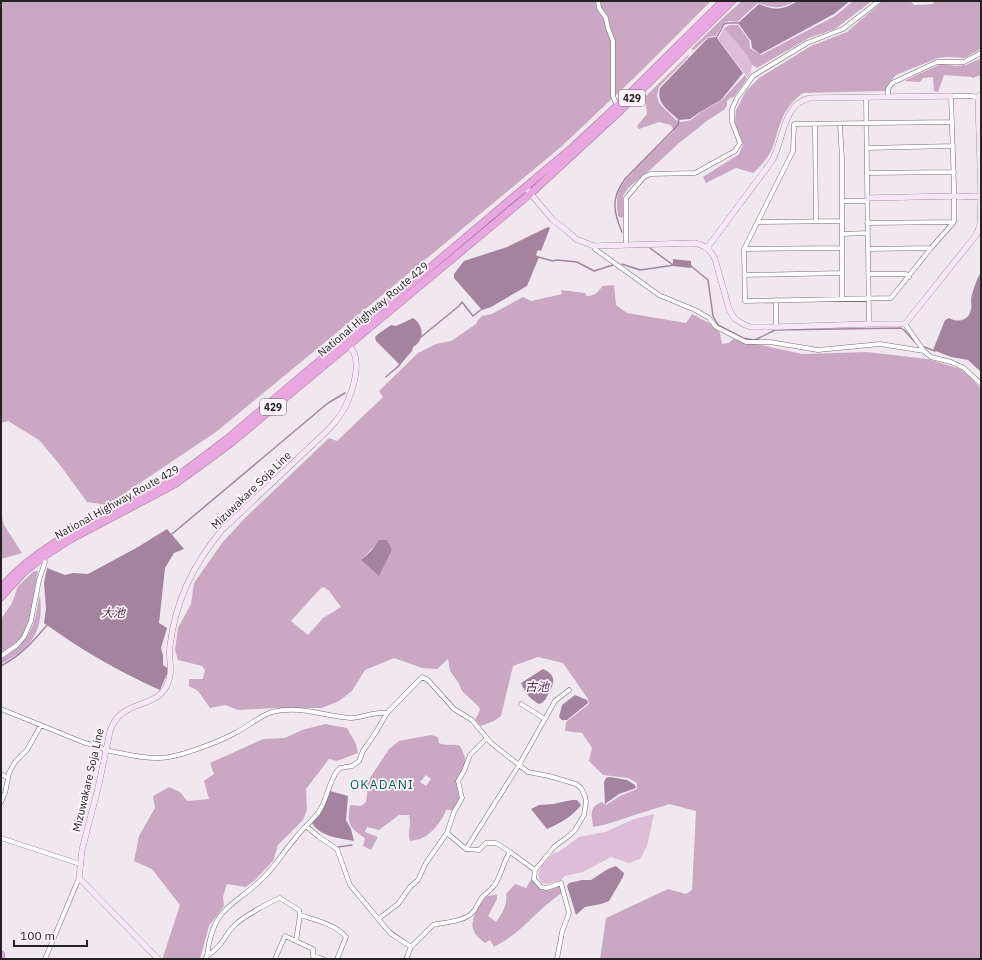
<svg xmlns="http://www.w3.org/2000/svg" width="982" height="960" font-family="'IBM Plex Sans','Noto Sans JP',sans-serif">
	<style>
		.green { fill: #ddbdd8 }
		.forest { fill: #caa8c4; fill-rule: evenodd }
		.water { fill: #a4839f }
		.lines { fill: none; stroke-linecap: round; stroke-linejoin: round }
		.stream { stroke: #a4839f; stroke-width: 1.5 }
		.street-casing { stroke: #746d73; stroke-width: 5 }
		.secondary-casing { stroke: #746d73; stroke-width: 6 }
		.highway-casing { stroke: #a4789e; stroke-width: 8 }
		.street { stroke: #fff; stroke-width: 4 }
		.secondary { stroke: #f8e5f6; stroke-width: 5.5 }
		.highway { stroke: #e9a7e0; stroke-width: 7 }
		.labels { text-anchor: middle; stroke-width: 3.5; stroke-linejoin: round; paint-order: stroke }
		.shield { fill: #fef6fc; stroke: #666265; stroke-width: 1 }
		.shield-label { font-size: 10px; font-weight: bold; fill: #252224 }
		.street-label { font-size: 11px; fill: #252224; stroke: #fef6fc }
		.water-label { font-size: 12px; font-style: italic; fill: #52264d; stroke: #fef6fc }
		.quarter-label { font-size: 13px; letter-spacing: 1px; fill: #016257; stroke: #fef6fc }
	</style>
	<rect width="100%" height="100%" fill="#f1e8ef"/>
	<path class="green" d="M724,28L747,55L752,66L751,72L748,78L718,39Z
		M654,814L647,846L640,859L629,863L611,857L583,872L565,876L560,881L548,884L542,883C532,871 547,860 555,852L557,853L579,837L605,832L634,819Z"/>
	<path class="forest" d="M1,1H711L636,76L562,146L414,269L216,432L107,505L87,502L60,465L39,440L8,421L1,423Z
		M742,1H796C780,9 775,9 758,3L737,22L729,21L724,23L716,36L708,37L694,50L691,49L724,17Z
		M853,1H872L835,29L809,38L757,68L751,64L747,55L724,28L730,25H738L749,40L750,48L761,55L835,16Z
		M883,1H910L914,5L933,4L935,1H981V49L965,58L948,57L938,58L896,75L888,84L885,91L803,93C780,110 781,125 772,149C768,158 761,166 753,173L736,168L706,183L703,177L739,154L743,144L735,123L736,110L746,91L759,78L811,46L847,32Z
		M689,54L688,57L659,87L657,95L659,103L676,120L681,122L691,120L701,112L722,100L745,75L747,79L734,97L730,98L727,101V106L724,110L708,120L678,144L650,170L628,188L623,196V217L621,218L618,216C617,207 616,200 619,191C622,180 663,142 674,131L671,125L659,122L639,129L637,126L647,114L645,97Z
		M979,59L981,62V75L973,78L971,77L944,75L938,92L934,91L933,77L923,78L920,82L904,81L941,64L956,66L966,65Z
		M614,285L616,305L627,313L686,323L692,314L709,323L720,333L722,344L729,343L733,339L802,354L867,352L928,359L960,369L970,376L981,389V959H600L606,918L668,889L686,894L692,890L696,811L669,804C662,807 655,808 648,811C629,816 612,824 593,827C592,815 588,807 602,802L606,805L620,796L637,789V783L628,778L603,775L589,761L592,748L582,733L565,731L566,722L589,704L588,699L563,663L538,657L513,666L501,716L494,721L481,726L475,720L480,710L479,707L462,691L458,682L450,671L448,659L437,669L422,668L394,658L365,670L352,691L339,701L322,708H276L238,710L225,705L210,708L198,691L189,686V679H203L205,670L202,666L178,660L175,650L178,628L191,604L194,583L222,543L244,519L329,438L337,441L383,397L379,391L418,353L436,344L451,341L476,324L478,320L482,316L492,314L523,297L531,301L562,294L561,290L585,293L587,296C594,296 599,292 602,286ZM379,541L392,550L379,575L361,560ZM324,587L329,591L341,607L323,618L308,635L291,621L320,589Z
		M1,514L4,525L22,553L1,559Z
		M34,571H38C35,587 31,623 23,635C17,643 9,648 1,653V619L12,603L18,586Z
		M40,595C44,632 32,647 1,664V659C19,648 32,635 36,614C38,607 38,601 40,595Z
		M325,724L347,728L356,744L358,753L337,761L329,759L306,789L307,810L303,820L278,845L273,861L255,880L246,887L227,884L223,897L224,906L209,926L200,959H165L163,957L180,905L152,869L134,861L139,836L155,808L153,796L169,787L180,792L187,801L209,799L204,781L214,774L210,763L263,739L285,738L302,730Z
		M431,735L438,737L439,743C448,747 452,743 460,746C469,762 465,766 456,781L460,797L453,810H446C443,820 430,836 420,839C417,840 413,840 410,841C407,832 412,824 409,815H399L379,830L367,827L365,832L378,837L371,850L363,846L365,838C349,827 347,825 350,805L361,806L366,802L368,787H364L389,749L399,741ZM426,775L431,779L426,786L420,782Z
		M532,878C540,893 545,890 560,886L562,893C537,909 522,933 494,947L490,940L485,943C480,939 475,935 473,929C470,921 479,904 485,898C488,895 493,895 497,895V899L488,916L496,922C502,914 508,904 506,894L515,884L526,888Z"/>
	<path class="water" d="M798,1H850L834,14L760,54L752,48L751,41L738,23L759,4C776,11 782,10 798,1Z
		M716,37L743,73L721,100L700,112L690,119L679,120C669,110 656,104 660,88L708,38Z
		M548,227L550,228L541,251L538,250L536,255L539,257L527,286L491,307L482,310L454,278V274L464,261L507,247Z
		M673,259L691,261V268L673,266Z
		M981,272V372L968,360L951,357L933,350L945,320L949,318C958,323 969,321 971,309C972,306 971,302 971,299C973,290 976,280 981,272Z
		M413,318C425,326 424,341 413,347L412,351L400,365L376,341L375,337L378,334L391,325L396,326Z
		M167,529L184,549L174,553L165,568L159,623L167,628L161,648L163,655V665L167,668V674L160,690C119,672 80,649 44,623L46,609L44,583L47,568L65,575L73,573L88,574L138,547Z
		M379,540H387L392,550L379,576L361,560L371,551Z
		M543,669C556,675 555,681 549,693C546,698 545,702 539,704C530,699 525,693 521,683Z
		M575,695L587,700L588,703L567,720H562L559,717L562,705Z
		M610,777L627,780L635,785L636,788L619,794L605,804L604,782L606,778Z
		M330,791L348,796L346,820L351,829L354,841C340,838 320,837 312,823L324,806Z
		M572,800H577L581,805C572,817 560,823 547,829L531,809L539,805L553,804Z
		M616,866L624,873L623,877L609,901L601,904L585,907L576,915L567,886L569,883L582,880H591L608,869Z"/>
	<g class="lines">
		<path class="stream" d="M716,39L724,24L728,23H739
			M622,232C613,211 611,198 625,179L678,125L679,119
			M650,248L673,265
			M538,257L553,261L557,260L577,262L594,271L613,265
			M622,264L640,270L675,265
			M691,266L708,280L713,316L718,325L743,338L754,340L757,339L775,330L901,328L904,330L915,342
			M421,337L459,306L462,302L473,316L483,308
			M924,347L935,351
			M386,377C390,372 397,369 400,364
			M172,534L328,403L345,393
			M1,666C21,655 32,643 47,625
			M338,848V847L352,845
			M390,930L408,943"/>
		<g class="street-casing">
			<path id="street" d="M598,1L599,8L606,18L608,28L613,41V96L617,106
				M888,96V89L892,83L937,62H964L981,53
				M866,97L869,324
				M952,122L794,124L793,151L744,249L745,301L891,298L931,248L954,222V186L951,96H972L978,98
				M815,124L816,221
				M840,124L842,159V298
				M867,148L953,146
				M867,173L954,172
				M842,201H867
				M758,222L842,221
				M867,223L954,222
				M842,234L867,233
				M626,245V198L644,177L650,174L695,173L735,151L740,143L732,122V109L737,98L753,76L807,43L843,29L879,1
				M594,246L595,249L659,295L695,310L709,318L716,327L746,342H770L818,350L880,344L924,351
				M744,249L842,248
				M868,249L931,248
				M869,274H906L909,277
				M744,275L842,273
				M905,324L924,351L931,357L951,362L964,368L981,384
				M776,327V300
				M1,656L17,645L24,637L31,621L39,580L45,562L43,557
				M521,704L545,719
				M1,709L85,743L98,746L105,750C123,753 142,759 159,758C177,758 219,742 235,733C246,728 261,715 272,712C299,705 324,716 351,718C363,718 374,711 387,713
				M1,774L8,778
				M1,802L5,793L9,773L15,762L27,750L41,725
				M306,826L319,837L337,849L350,885L390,933L411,947L406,959
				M1,838L80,864
				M466,849L519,765L555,701L569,690
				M510,852L535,870
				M378,919L398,904L410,887L418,880L426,863L447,833L454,812L462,798L458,781L464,771L470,755L487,738
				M296,941L300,915
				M411,947L433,925C445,922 464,922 473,912C477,907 479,901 483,896C489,891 494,888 497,881C502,871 504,861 510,852L496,843H486L479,850L466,849L447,833
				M207,956C223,946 224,935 236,924C245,916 269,902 280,898L299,910L300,915C315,920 335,924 346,937L337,959
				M45,959L79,878
				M205,959L207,956C213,904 235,907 265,876C276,865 284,851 294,840C301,830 311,822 318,813C327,801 328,784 337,771L340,768L352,766L359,761L363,751L376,732L387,713L422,677L428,680L454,709L472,720L491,743L528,772L549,776L576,784L581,788L585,796L586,802L584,815L575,830L570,835L554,847L535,870L534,879L541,887L547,888L561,883L569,913L562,932L557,959
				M275,959L285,936L313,949V956L323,959"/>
		</g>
		<g class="secondary-casing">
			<path id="secondary" d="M526,188L552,219L567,231L576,239L594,246L695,243C705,245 711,250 715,259L729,309L735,319L745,325L751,327H776L869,324H905L977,234L980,224L981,197L978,98L981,94
				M868,198L955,196L981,197
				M707,248L772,161C784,140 782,104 810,98L951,96
				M158,959L79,878L82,850L99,784L110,731C121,698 156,710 167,685C174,671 168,660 170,646C175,602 194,563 222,530L329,429C333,424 338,419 341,414C350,400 361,369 354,353C353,350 349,346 347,343"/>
		</g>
		<g class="highway-casing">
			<path id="highway" d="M1,588C41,541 99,520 152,491C179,477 203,457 227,439L574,146L617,106L723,1
				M1,597L23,573L43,557L71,539L175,484L231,443L530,194L620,111L732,1
				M1,955V959"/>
		</g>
		<use href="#street" class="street"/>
		<use href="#secondary" class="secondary"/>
		<use href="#highway" class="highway"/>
	</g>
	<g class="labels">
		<g class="shield">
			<rect x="619" y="90" width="26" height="16" rx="3"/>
			<rect x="260" y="399" width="26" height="16" rx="3"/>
		</g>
		<g class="shield-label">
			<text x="632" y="102">429</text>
			<text x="273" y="411">429</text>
		</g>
		<g class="street-label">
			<text transform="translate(373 309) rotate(-40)" y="4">National Highway Route 429</text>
			<text transform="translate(251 490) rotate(-44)" y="4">Mizuwakare Soja Line</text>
			<text transform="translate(117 502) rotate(-29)" y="4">National Highway Route 429</text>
			<text transform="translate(88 780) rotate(-77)" y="4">Mizuwakare Soja Line</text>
		</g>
		<g class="water-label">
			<text x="113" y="617">大池</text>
			<text x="537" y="691">古池</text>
		</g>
		<g class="quarter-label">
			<text x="382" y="789">OKADANI</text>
		</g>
	</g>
	<rect width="982" height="960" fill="none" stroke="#252224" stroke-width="4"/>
	<path d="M14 940v6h73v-6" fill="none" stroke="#252224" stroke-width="2"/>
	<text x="20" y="940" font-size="12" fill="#252224" stroke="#fef6fc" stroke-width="3" paint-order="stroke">100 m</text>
</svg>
